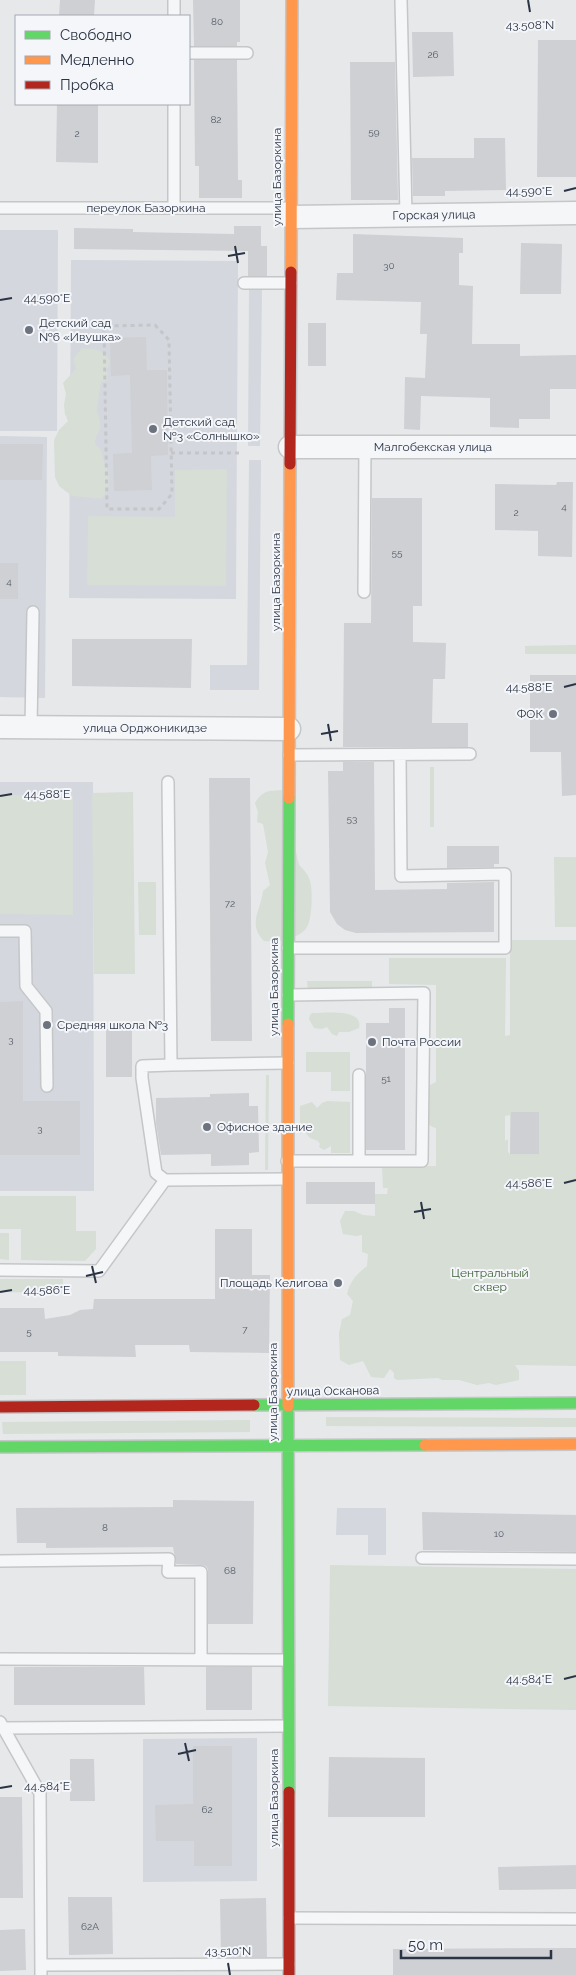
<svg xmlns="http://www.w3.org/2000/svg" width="576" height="1975" font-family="Raleway,sans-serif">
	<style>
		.built { fill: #d4d7dd }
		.green { fill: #d6ded6; fill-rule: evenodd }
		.building { fill: #ced0d3 }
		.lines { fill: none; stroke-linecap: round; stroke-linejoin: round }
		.lane-casing { stroke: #c4c6c8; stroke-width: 14 }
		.street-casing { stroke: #c4c6c8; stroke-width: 25 }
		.fast-casing { stroke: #c4c6c8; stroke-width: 14 }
		.slow-casing { stroke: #c4c6c8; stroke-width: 14 }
		.jam-casing { stroke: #c4c6c8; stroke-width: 14 }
		.path { stroke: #c5c6ca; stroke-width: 3; stroke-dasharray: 4 4; stroke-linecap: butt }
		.lane { stroke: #f5f6f7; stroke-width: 11 }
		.street { stroke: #f5f6f7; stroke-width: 22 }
		.fast { stroke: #63d668; stroke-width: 11 }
		.slow { stroke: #ff974d; stroke-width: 11 }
		.jam { stroke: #b3261e; stroke-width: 11 }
		.ticks { fill: none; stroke: #2b3445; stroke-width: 2 }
		.poi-dot { fill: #6c737f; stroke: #f4f6f9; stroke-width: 2 }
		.labels { text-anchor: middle; stroke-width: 4; stroke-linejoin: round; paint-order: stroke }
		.number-label { font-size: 10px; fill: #545c69 }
		.street-label { font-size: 12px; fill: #2b3445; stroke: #f4f6f9 }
		.poi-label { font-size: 12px; fill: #2b3445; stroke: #f4f6f9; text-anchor: start }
		.park-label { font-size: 12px; fill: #3f6138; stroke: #f4f6f9 }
		.ticks-label { font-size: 12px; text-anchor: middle; fill: #2b3445; stroke: #f4f6f9; stroke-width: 4; stroke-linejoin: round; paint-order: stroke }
	</style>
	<rect width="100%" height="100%" fill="#e6e8ea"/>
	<path class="built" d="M0,230H58L57,431H0Z
		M71,260L238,261L236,599L69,598Z
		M249,289H262L260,446H248Z
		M0,436L47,437L45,698L0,697Z
		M249,460H261L259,690H210V665H247Z
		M0,782H93L94,1191H0Z
		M337,1508H386V1555H368V1535H336Z
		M257,1738V1881L143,1882V1739Z"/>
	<path class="green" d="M82,348C96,350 102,348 110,361L107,370L108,380L101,382L97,410L100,421V429L96,437L95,444C104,451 100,451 104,461C109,475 113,488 101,499L72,496L59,486L55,477L54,440L59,430L68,421L65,414L64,405L66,394L63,383L76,369L73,359Z
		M227,469L226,586L87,585L88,516L175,517V470Z
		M576,645V654H525V646Z
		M430,767H434V827H430Z
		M282,790L299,865C304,870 308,874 310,881C313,890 312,919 307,927C299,939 278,942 264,941C247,924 261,910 263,891L270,885L265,863L268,852L263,824L257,822L258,812L255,803C263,790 268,791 282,790Z
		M133,792L135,974H94L92,793Z
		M0,795H73V915L0,914Z
		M554,857H576V927H555Z
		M138,882H156V935H139Z
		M510,940H576V1366L515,1365L519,1371V1380L496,1385L489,1383L477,1385L459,1380H442L438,1378L397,1380L394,1378V1373L390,1369L384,1378L371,1377L363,1361L349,1365L340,1360L339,1333L342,1319L350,1315L353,1301L347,1294C350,1281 357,1274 367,1266L368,1254L362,1252V1235L356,1236L343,1234L340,1221L345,1211H354L363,1215L375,1216V1194H387L388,1188H383L382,1166H436V1128C420,1125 425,1101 424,1088L436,1082V985L389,984V958H506L505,1036L510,1035ZM510,1115V1154L508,1152V1139L505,1141V1116Z
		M307,981H372V990L308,991Z
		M312,1013C324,1013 364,1008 359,1028L349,1032H339L337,1036L332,1034L327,1027L322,1029L314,1028L309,1019L310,1015Z
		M306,1052H350V1091H331V1072H306Z
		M266,1075H269L268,1170H265Z
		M327,1101L350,1102V1153H331V1146L324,1150L319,1147L320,1144L318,1141L310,1138L304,1131L300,1134V1106L312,1102L317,1108L322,1103Z
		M0,1196H76V1231H96V1249L85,1261L21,1260V1229H0Z
		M0,1233H9V1260L0,1259Z
		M0,1279H63V1293L0,1292Z
		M0,1361H26V1395H0Z
		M326,1417L576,1418V1427L326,1426Z
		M250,1420V1432L3,1434L2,1422Z
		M330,1565L576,1569V1710L328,1706Z"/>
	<path class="building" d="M60,0H95L94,16H59Z
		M193,0H240V42H237V46H194Z
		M412,32H453L454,76L413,77Z
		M538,40H576V177H537Z
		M194,60H237L238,180H242V198H199V166H195Z
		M350,62H395L398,200H351Z
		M57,104H98V163L56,162Z
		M474,138H505L506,190L445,191V196H413L412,158H474Z
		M234,226H261V246H267V276H248V251L74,249V228L133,229V232L234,234Z
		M353,234L463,238V253H459V285L473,286L472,344H520V356L576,355V389H550V419H519V428L490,427V398L421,396L420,430L404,429L405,377L425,378L427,334H420L421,302L336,300L337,273H353Z
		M521,243L562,244L561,294H520Z
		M308,323H326V366H308Z
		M146,337L147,370H167L168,455L151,456L152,490L114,491L113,454L132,453L130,375L111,376L110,338Z
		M0,444H43L42,480H0Z
		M557,482H573L572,557L538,556V531L495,530V484L556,485Z
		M372,498H422V606H413V642L446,643L445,679H433L432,723H468V747H343L344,623H371Z
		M0,563H18V599H0Z
		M72,639H192L191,688L72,686Z
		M530,675H576V795L562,796L561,752H530Z
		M343,762H374L375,890L447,889V883L494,882V932L356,933L345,930L337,924L330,912L328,771H343Z
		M209,778H250L252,1041H211Z
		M447,846H499V864H494V867L447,868Z
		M23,1001V1101H80V1155H0V1002Z
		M389,1008H405V1150H366V1023H389Z
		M106,1029H132V1077H106Z
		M249,1093V1106H258L259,1152L249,1153V1165L211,1166V1154L161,1155L156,1123V1098L210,1097V1094Z
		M511,1112H539V1154H510Z
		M306,1182H375V1204H306Z
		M215,1229H252V1275H270L269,1353L190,1352L189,1345H135L136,1357L58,1356V1352H0V1308H44L45,1319L70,1315L80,1310L93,1309L94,1299H215Z
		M173,1500L254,1501L253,1624H208V1569L206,1566L201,1565L176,1564L173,1547L46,1548V1543H17L16,1508L173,1507Z
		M422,1512L576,1515V1552L423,1550Z
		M14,1667H144L145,1705H14Z
		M206,1667H252V1710H206Z
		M193,1746H232V1866H194V1841H156L155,1805L193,1804Z
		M329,1757L425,1758V1817H328Z
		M70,1759H94L95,1801H70Z
		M0,1797H22L23,1898H0Z
		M576,1865V1889L499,1890L498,1867Z
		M68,1897H112L113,1954L69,1955Z
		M266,1898L267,1957H221L220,1899Z
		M25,1929L26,1970L0,1971V1930Z
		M576,1948V1975H393V1949Z"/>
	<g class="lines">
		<g class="lane-casing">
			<path id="lane" d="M174,0V16
				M401,0L406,215
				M189,53H247
				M0,208H291
				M174,208V104
				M244,283H291
				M364,592L365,447
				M31,727L33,612
				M289,755L470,754
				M168,782L171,1065L288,1063
				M0,931H25L26,986L46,1011L47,1086
				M288,948H505V874L401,876L400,755
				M359,1075V1161
				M287,1161H422L424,993L288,995
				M165,1180L156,1173L142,1078V1066L171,1065
				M0,1270L99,1271L165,1180L287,1179
				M422,1558L576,1559
				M0,1561L169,1559L168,1572H201V1660
				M0,1659L287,1660
				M0,1722L40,1793L41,1975
				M3,1728L288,1726
				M289,1918L576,1919
				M41,1965L289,1964"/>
		</g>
		<g class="street-casing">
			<path id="street" d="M291,217L576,213
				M290,447H576
				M0,727L289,729"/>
		</g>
		<g class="fast-casing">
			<path id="fast" d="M288,1024L289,798
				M254,1405L576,1403
				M288,1406L289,1792
				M0,1447L425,1445"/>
		</g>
		<g class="slow-casing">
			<path id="slow" d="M291,272L292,0
				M289,798L290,464
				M288,1406V1024
				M425,1445L576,1444"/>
		</g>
		<g class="jam-casing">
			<path id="jam" d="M290,464L291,272
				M0,1407L254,1405
				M289,1792V1975"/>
		</g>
		<path class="path" d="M155,325L169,340L172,494L159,509H107L104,326Z
			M171,453H243"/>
		<use href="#lane" class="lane"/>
		<use href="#street" class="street"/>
		<use href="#fast" class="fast"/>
		<use href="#slow" class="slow"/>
		<use href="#jam" class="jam"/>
	</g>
	<path class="ticks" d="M528,0L530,12M564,191L576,188M235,246L238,263M228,256L245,253M0,300L12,298M564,687L576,684M328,724L331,741M321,734L338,731M0,796L12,794M564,1183L576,1180M421,1202L424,1219M414,1212L431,1209M92,1266L96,1283M86,1276L103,1272M0,1292L12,1290M564,1679L576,1676M185,1743L189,1761M178,1754L196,1750M0,1788L12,1786M228,1963L230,1975"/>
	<g class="poi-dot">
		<circle cx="29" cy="330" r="5"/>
		<circle cx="153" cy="429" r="5"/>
		<circle cx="553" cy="714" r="5"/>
		<circle cx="47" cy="1025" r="5"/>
		<circle cx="372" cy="1042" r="5"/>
		<circle cx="207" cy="1127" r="5"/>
		<circle cx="338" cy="1283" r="5"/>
	</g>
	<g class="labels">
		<g class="number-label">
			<text x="217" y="25">80</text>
			<text x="433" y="58">26</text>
			<text x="216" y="123">82</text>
			<text x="374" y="135">59</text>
			<text x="77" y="137">2</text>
			<text x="389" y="269">30</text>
			<text x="564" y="510">4</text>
			<text x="516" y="516">2</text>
			<text x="397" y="556">55</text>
			<text x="9" y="585">4</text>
			<text x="352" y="822">53</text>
			<text x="230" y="907">72</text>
			<text x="11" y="1043">3</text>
			<text x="386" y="1082">51</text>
			<text x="40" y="1132">3</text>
			<text x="245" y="1333">7</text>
			<text x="29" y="1335">5</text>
			<text x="105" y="1531">8</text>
			<text x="499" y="1537">10</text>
			<text x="230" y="1574">68</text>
			<text x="207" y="1813">62</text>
			<text x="90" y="1930">62А</text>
		</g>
		<g class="street-label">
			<text transform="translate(277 177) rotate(-90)" y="4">улица Базоркина</text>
			<text x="146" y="212">переулок Базоркина</text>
			<text transform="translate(434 215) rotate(-1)" y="4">Горская улица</text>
			<text x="433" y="451">Малгобекская улица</text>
			<text transform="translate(276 582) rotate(-90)" y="4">улица Базоркина</text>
			<text x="145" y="732">улица Орджоникидзе</text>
			<text transform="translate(274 987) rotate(-90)" y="4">улица Базоркина</text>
			<text transform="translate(333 1391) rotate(-1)" y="4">улица Осканова</text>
			<text transform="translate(273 1392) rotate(-90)" y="4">улица Базоркина</text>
			<text transform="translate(274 1798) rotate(-90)" y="4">улица Базоркина</text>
		</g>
		<g class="poi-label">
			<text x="39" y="327">Детский сад<tspan x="39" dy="14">№6 «Ивушка»</tspan></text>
			<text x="163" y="426">Детский сад<tspan x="163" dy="14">№3 «Солнышко»</tspan></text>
			<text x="543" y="718" text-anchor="end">ФОК</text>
			<text x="57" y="1029">Средняя школа №3</text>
			<text x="382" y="1046">Почта России</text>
			<text x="217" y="1131">Офисное здание</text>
			<text x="328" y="1287" text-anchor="end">Площадь Келигова</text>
		</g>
		<g class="park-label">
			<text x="490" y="1277">Центральный<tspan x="490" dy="14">сквер</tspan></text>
		</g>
	</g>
	<g class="ticks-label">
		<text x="530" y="29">43.508°N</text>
		<text x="529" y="195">44.590°E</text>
		<text x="47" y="302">44.590°E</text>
		<text x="529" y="691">44.588°E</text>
		<text x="47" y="798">44.588°E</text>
		<text x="529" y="1187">44.586°E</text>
		<text x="47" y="1294">44.586°E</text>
		<text x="529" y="1683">44.584°E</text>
		<text x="47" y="1790">44.584°E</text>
		<text x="228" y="1955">43.510°N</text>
	</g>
	<rect x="15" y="15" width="175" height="90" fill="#f4f6f9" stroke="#a4a8b1"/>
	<rect x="25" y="31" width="25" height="8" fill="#63d668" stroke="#a4a8b1"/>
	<text x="60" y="40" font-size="15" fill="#2b3445">Свободно</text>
	<rect x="25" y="56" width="25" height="8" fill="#ff974d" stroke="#a4a8b1"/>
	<text x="60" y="65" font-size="15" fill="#2b3445">Медленно</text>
	<rect x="25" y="81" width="25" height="8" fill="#b3261e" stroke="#a4a8b1"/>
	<text x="60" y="90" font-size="15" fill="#2b3445">Пробка</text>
	<path d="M401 1950v8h150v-8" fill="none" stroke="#2b3445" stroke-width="2.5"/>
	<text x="408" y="1950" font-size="15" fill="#2b3445" stroke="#f4f6f9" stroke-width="4" paint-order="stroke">50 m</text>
</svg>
